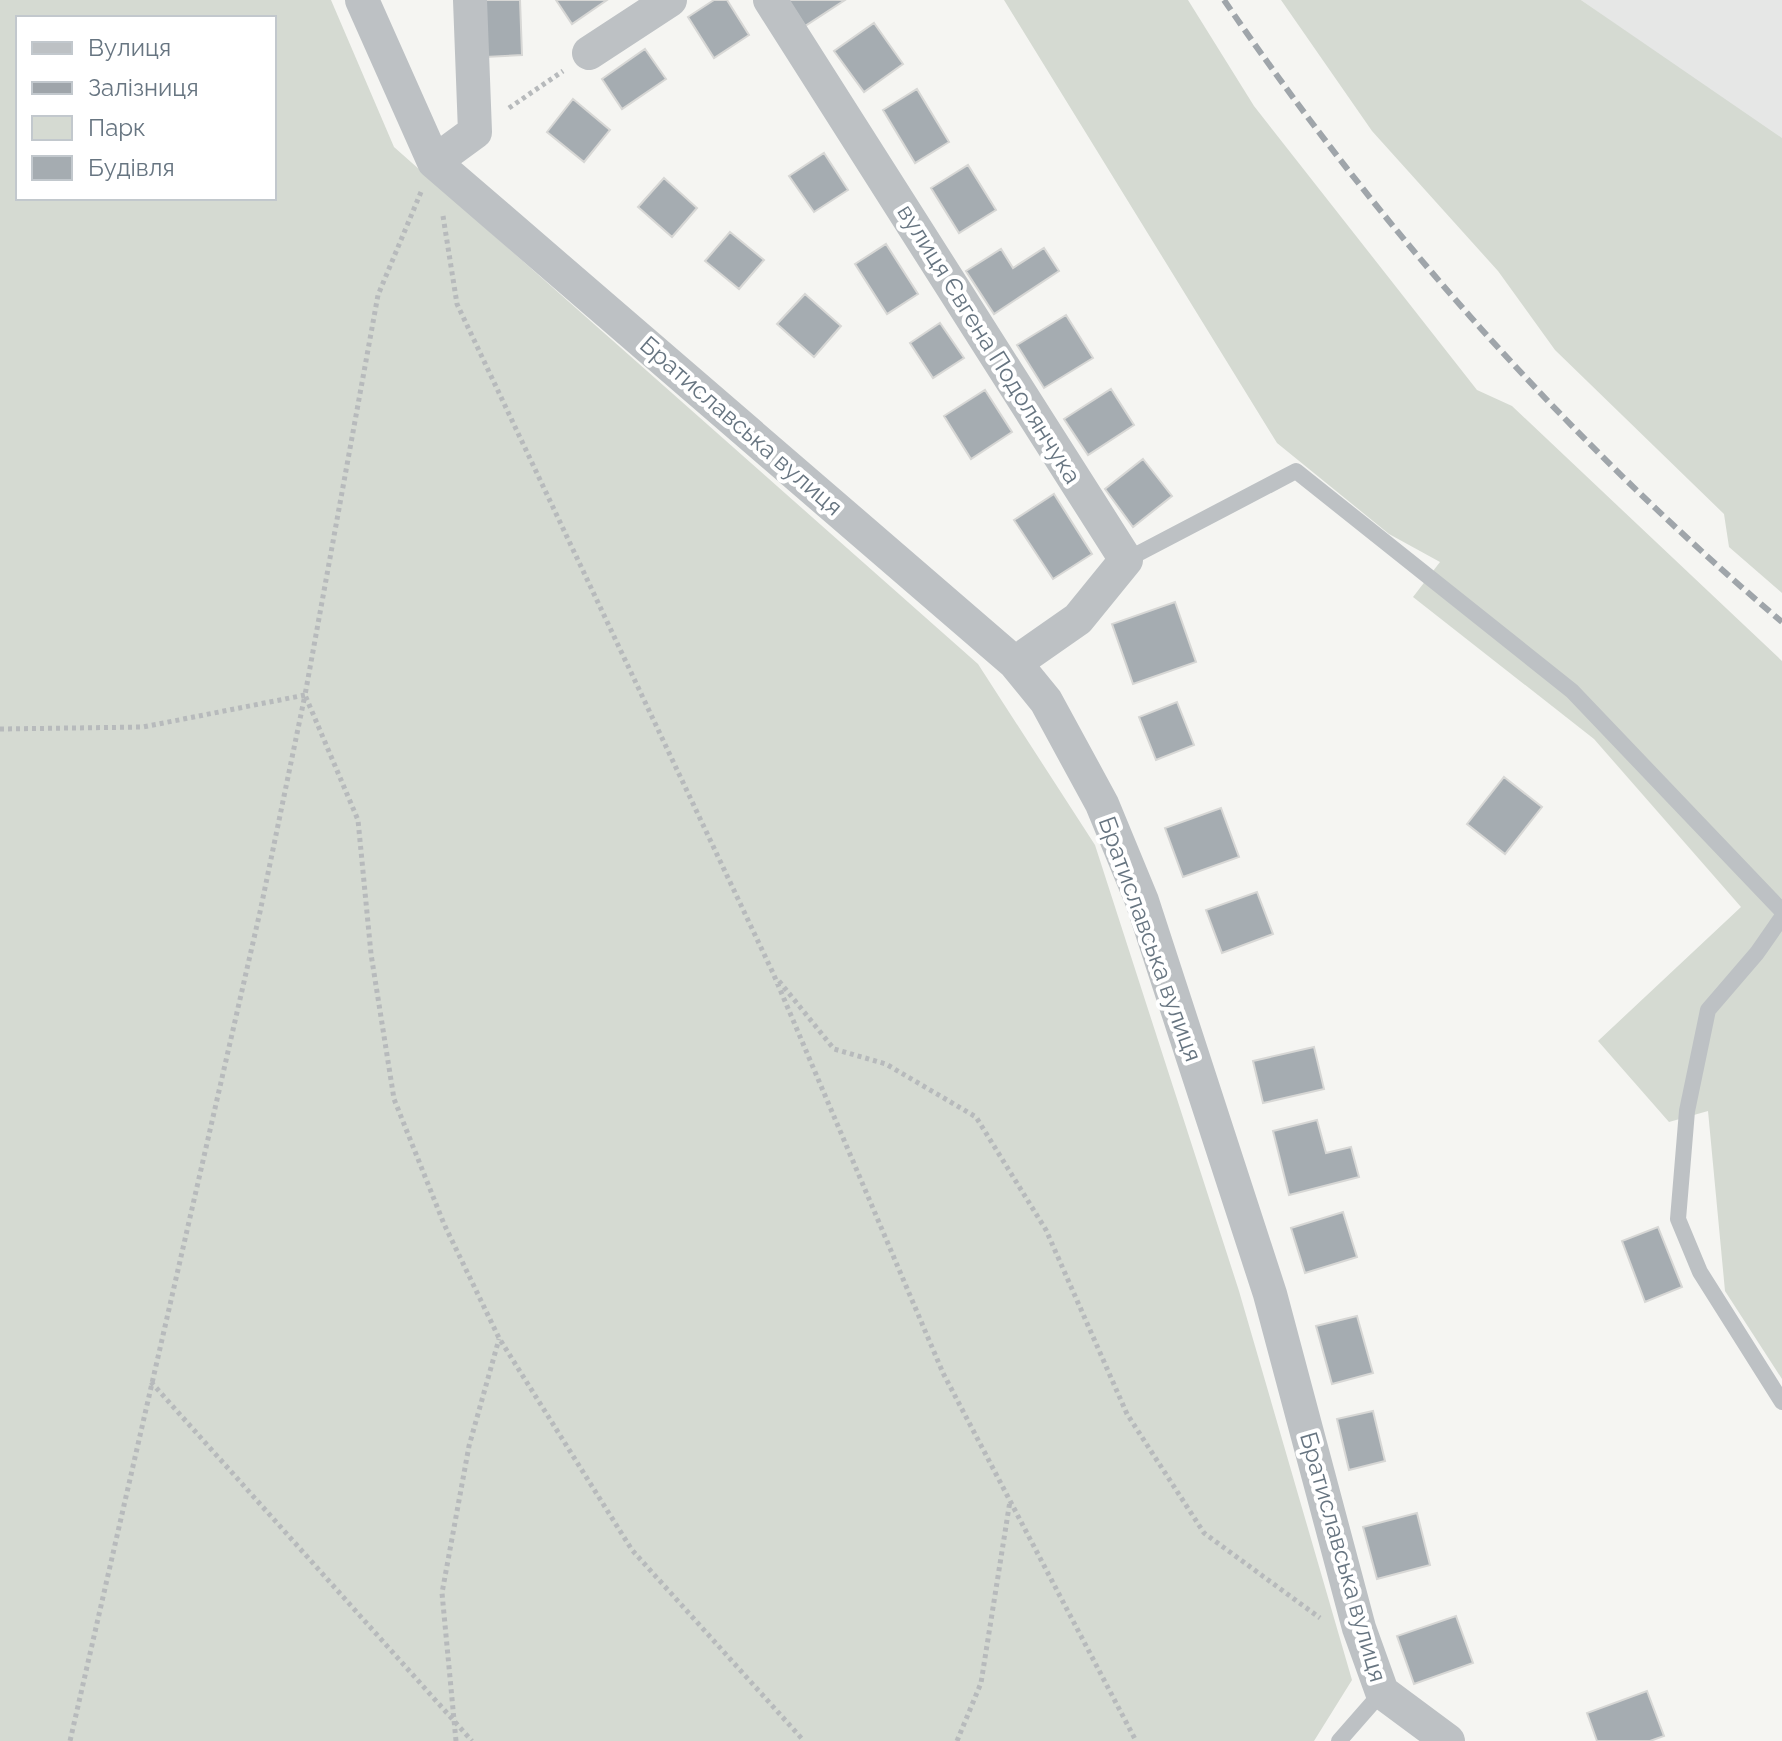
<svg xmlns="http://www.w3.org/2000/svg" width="1782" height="1741" font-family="Raleway,sans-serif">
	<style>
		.built { fill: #e6e7e6 }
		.green { fill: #d5dad2; fill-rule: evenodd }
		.building { fill: #a5acb1; stroke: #d7d7d5; stroke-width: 2 }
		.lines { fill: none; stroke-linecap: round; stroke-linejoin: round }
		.path { stroke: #b7babc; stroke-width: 5; stroke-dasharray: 4 4; stroke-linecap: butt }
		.service { stroke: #bdc1c4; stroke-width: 16 }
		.minor { stroke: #bdc1c4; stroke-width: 34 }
		.rail { stroke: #9fa5aa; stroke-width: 6; stroke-dasharray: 12 6; stroke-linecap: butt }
		.labels { text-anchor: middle; stroke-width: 8; stroke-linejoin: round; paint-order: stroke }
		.street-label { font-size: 24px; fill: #677581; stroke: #fff }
	</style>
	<rect width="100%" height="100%" fill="#f5f5f2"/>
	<path class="built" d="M1581,0H1782V138H1778Z"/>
	<path class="green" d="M0,0H331L394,147L978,664L1095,845L1239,1291L1352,1680L1314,1741H0ZM18,18H274V198H18Z
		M1004,0H1188L1254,106L1477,390L1512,406L1782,661V1379L1725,1291L1708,1111L1669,1122L1598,1041L1741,907L1594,739L1413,597L1440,562L1389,534L1277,443Z
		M1281,0H1581L1782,138V593L1729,547L1724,514L1555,350L1498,271L1372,131Z"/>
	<path class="building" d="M483,0H520L522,55L485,57Z
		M556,0H607L572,24Z
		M714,0H727L749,35L714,58L688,17Z
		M788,0H845L805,26Z
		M874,23L903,64L864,92L834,51Z
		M645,49L666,79L622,109L602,79Z
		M917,89L949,142L915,163L883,110Z
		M573,99L610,130L584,162L547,132Z
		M824,153L848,190L814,212L789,176Z
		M968,165L996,210L959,233L931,188Z
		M664,178L697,208L672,237L638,207Z
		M730,232L764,260L739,289L705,261Z
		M886,244L918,294L887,314L855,264Z
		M1044,248L1059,271L994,314L966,271L1001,249L1013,268Z
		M805,294L841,326L814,357L777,324Z
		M1066,315L1093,358L1044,388L1017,345Z
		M940,323L964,358L933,378L910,343Z
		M1111,389L1134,425L1088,455L1064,419Z
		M985,390L1012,432L971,459L944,416Z
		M1143,459L1172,496L1133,527L1105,489Z
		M1054,494L1092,554L1053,579L1014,520Z
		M1175,602L1196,662L1133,684L1112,624Z
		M1177,702L1194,745L1156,760L1139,717Z
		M1504,777L1542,807L1505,854L1467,824Z
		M1221,808L1239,857L1183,877L1165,828Z
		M1257,892L1273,934L1222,953L1206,910Z
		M1314,1047L1324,1089L1263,1103L1253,1061Z
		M1317,1120L1326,1153L1351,1147L1359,1177L1289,1195L1273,1131Z
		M1343,1212L1357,1257L1305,1273L1291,1228Z
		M1658,1227L1682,1287L1645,1302L1622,1241Z
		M1357,1316L1373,1373L1332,1384L1316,1326Z
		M1373,1411L1385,1461L1349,1470L1337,1419Z
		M1417,1513L1430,1565L1377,1579L1363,1527Z
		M1456,1616L1473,1663L1414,1684L1397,1636Z
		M1647,1691L1664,1736L1650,1741H1597L1587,1713Z"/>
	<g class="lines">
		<path class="path" d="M509,108L563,71
			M421,192L378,295L305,695L358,820L371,954L394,1099L444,1224L499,1338L632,1550L804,1741
			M443,216L457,304L773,973L943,1373L1136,1741
			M0,729L143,727L305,695L260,912L70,1741
			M779,981L834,1049L886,1064L976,1117L1046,1230L1127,1414L1204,1533L1320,1618
			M151,1382L472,1741
			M456,1741L442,1593L469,1446L499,1339
			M957,1741L981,1683L1010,1501"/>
		<path class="service" d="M1126,560L1296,471L1572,691L1782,911
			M1782,917L1757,953L1708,1010L1687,1111L1678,1219L1700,1272L1782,1402
			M1339,1741L1382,1692"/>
		<path class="minor" d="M362,0L434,162L1015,663L1046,701L1102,804L1142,901L1270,1294L1359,1628L1382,1692L1448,1741
			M770,0L1126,560L1078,619L1015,663
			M589,53L670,0
			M434,162L475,132L470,0"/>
		<path class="rail" d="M1224,0C1382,232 1568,440 1782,622"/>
	</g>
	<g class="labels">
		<g class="street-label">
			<text transform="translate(989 344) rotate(58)" y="8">вулиця Євгена Подолянчука</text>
			<text transform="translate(741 426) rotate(41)" y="8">Братиславська вулиця</text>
			<text transform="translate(1150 939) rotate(70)" y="8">Братиславська вулиця</text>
			<text transform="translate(1343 1557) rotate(74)" y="8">Братиславська вулиця</text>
		</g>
	</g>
	<rect x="16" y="16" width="260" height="184" fill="#ffffff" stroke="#c2c8cd" stroke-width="2"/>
	<rect x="32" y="42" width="40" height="12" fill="#bdc1c4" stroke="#c2c8cd" stroke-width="2"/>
	<text x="88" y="56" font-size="24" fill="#677581">Вулиця</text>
	<rect x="32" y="82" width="40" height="12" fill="#9fa5aa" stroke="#c2c8cd" stroke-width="2"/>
	<text x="88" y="96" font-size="24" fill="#677581">Залізниця</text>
	<rect x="32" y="116" width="40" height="24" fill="#d5dad2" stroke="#c2c8cd" stroke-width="2"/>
	<text x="88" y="136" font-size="24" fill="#677581">Парк</text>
	<rect x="32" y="156" width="40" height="24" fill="#a5acb1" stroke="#c2c8cd" stroke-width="2"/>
	<text x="88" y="176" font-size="24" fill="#677581">Будівля</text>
</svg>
